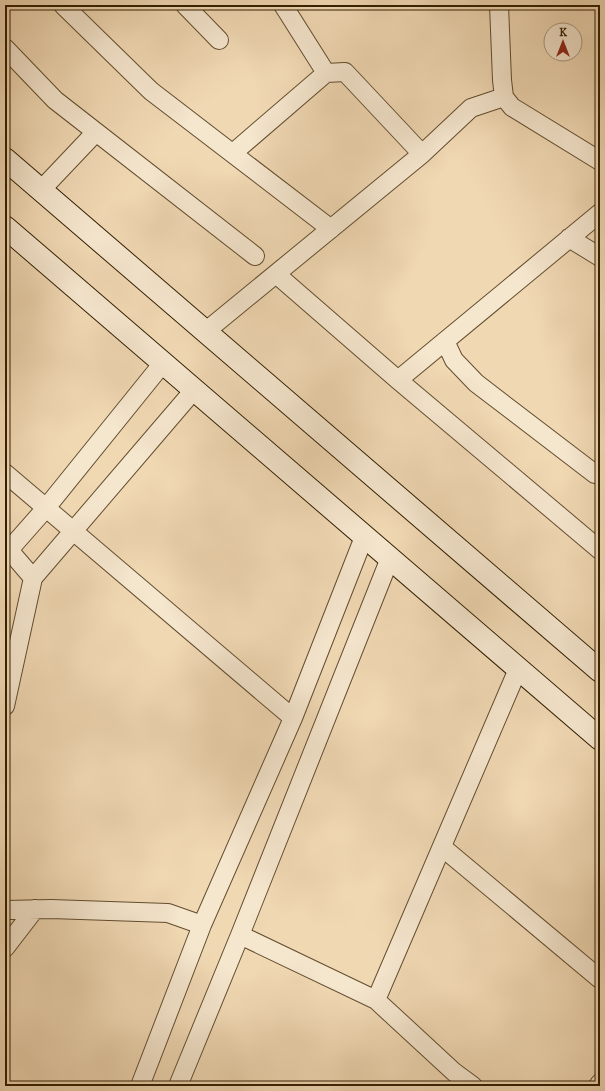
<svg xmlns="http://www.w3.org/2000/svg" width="605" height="1091" font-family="'IM FELL DW Pica',serif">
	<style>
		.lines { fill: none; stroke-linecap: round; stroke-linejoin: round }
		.street-casing { stroke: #624d2e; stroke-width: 20 }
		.secondary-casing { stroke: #321f01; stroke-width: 24 }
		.street { stroke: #f5e6ce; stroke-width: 18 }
		.secondary { stroke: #f5e6ce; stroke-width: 22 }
	</style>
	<rect width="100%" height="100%" fill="#f0d8b3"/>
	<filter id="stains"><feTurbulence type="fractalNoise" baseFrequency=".005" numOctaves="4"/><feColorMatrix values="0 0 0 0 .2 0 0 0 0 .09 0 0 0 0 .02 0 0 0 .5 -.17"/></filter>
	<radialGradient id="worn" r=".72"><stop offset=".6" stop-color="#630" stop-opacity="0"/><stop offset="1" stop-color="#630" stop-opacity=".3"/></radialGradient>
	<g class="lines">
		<g class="street-casing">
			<path id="street" d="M63,5L151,91L331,229
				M185,5L219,40
				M283,5L326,73L345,72L422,154
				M499,5L502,80L504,97L512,107L600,161
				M5,48L55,100L255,256
				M233,153L326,73
				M41,190L96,132
				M569,238L600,257
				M276,274L398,380L600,550
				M205,332L422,154L471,108L504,97
				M445,341L454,360L476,383L595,474L600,475
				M398,380L600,213
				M5,473L293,718
				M5,551L9,550L46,508L163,363
				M33,578L194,390
				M5,706L33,578L9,550
				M442,847L600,979
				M5,910L51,909L168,913L202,925
				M240,935L376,1000L454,1072L473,1086
				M5,948L35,909
				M376,1000L518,669
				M140,1086L202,925L293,718L364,537
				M178,1086L240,935L390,558
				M598,1086L600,1083"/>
		</g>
		<g class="secondary-casing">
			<path id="secondary" d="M5,159L600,671
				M5,227L600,739"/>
		</g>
		<use href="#street" class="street"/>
		<use href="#secondary" class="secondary"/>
	</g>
	<rect width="605" height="1091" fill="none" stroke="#f0d8b3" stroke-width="20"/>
	<rect x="6" y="6" width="593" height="1079" fill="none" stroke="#321f01" stroke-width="2"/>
	<rect x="10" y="10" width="585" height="1071" fill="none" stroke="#321f01"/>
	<g transform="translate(563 42)"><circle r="19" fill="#f5e6ce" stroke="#a7967c"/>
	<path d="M0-3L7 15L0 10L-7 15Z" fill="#8f2418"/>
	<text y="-6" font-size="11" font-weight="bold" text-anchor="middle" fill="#321f01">K</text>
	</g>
	<rect width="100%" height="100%" filter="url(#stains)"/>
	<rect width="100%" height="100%" fill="url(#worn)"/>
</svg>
